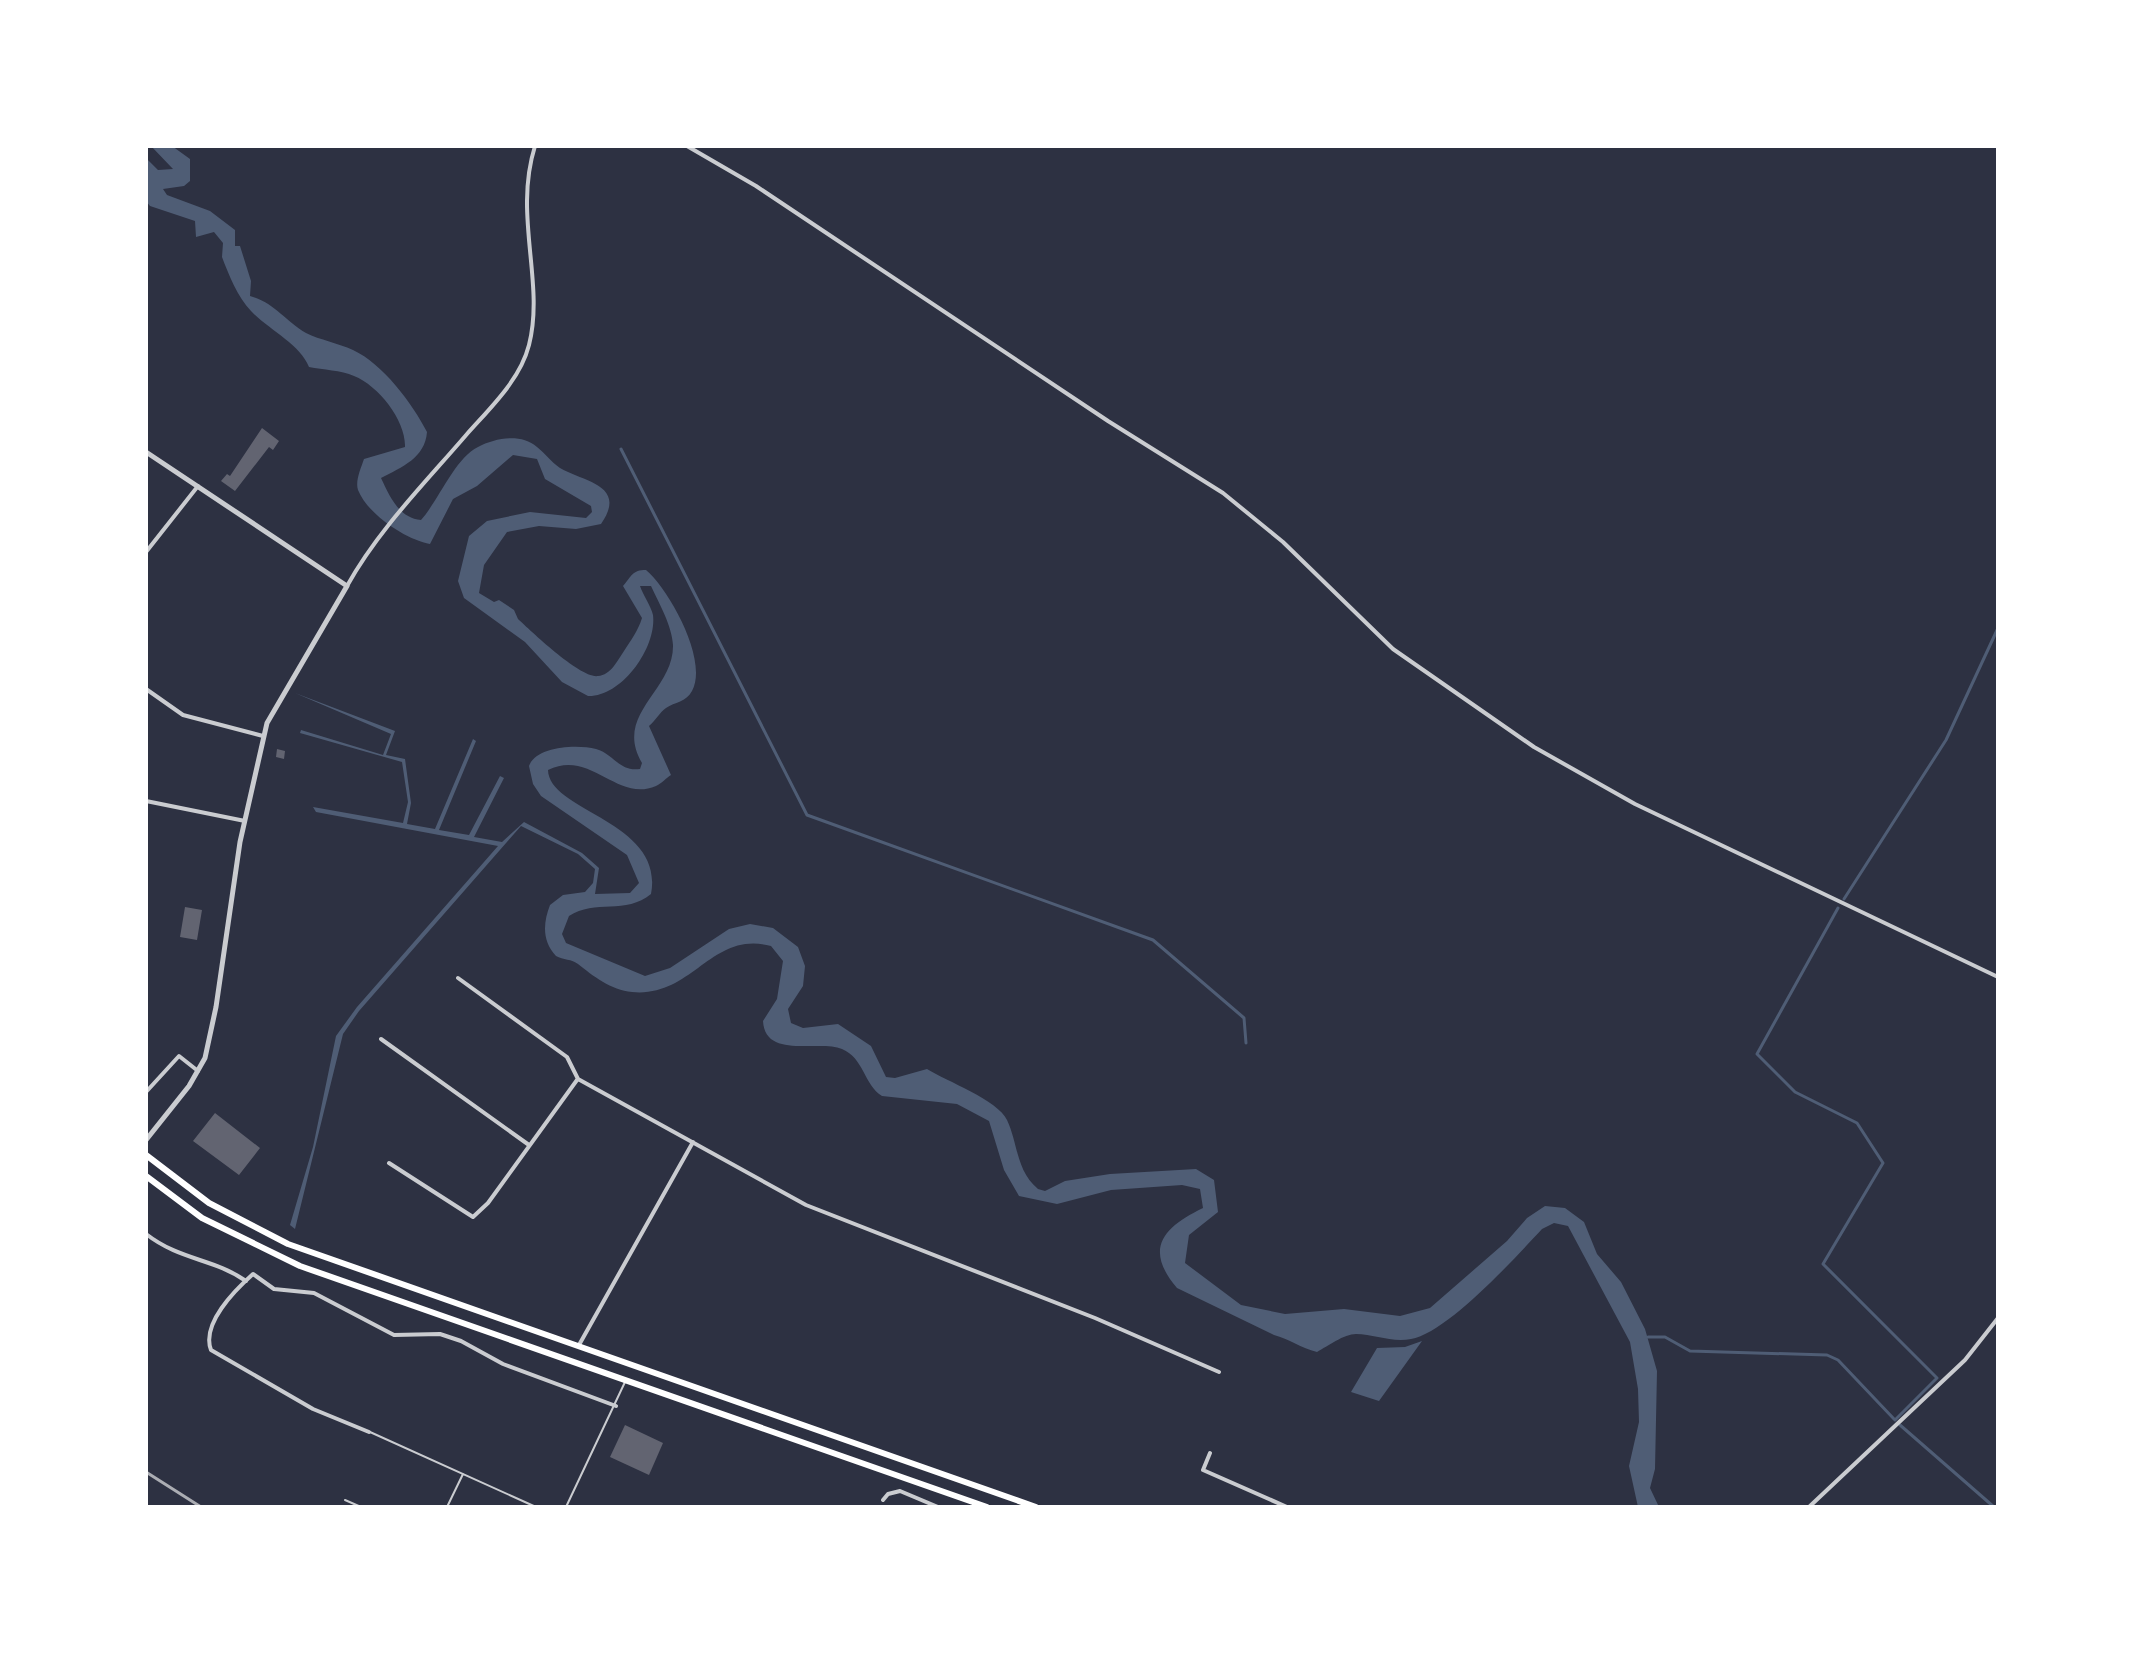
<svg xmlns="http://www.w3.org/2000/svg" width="2144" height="1653" font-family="'Open Sans',sans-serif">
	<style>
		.water { fill: #4f5d75 }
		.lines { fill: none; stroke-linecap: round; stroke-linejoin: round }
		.stream { stroke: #4f5d75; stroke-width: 3 }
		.building { fill: #626471 }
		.service { stroke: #caccd0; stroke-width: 2 }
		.minor { stroke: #caccd0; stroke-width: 4 }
		.tertiary { stroke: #caccd0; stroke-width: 5 }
		.primary { stroke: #fff; stroke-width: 6 }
		.rail { stroke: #abadb3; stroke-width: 3 }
	</style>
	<rect width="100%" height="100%" fill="#2d3142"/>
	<path class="water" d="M151,146H172L190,159V181L184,186L163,189L167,195L210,211L235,230V246H240L251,281L250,296C275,303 284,320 306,333C320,340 338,343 353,350C383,364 412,403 427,432C425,458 402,467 381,478C390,497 399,518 421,520C439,500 455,458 478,447C495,438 521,433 537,447C545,453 551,462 560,468C584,482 628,485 601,524L576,529L539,526L507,532L484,565L479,593L494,602L499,600L514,610L518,619C531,631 581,679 598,676C611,675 617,661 624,651C631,640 638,631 642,618L623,586C632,576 632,570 646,570C668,588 709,660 692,691C686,702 675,702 666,708C660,712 655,721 649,726L671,775C666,778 661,784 656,786C617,803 591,749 548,770C549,812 665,821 651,894C626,915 595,899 569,916L562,934L566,943L645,976L670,968L729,929L750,924L773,928L798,947L805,966L803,986L788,1009L791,1023L803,1028L838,1024L871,1046L886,1077L895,1078L927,1069C946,1081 998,1100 1007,1120C1018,1143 1016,1171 1038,1189L1045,1191L1065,1181L1110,1174L1196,1169L1214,1180L1218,1212L1189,1235L1185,1263L1241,1305L1285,1314L1344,1309L1400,1316L1430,1308L1507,1241L1527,1218L1545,1206L1565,1208L1584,1222L1597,1254L1621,1282L1645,1329L1657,1371L1655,1469L1650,1488L1659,1507H1638L1629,1466L1639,1422L1638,1389L1630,1342L1568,1226L1554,1223L1542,1229C1515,1258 1447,1333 1411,1339C1392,1343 1374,1334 1356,1334C1344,1334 1328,1346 1317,1352C1301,1348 1289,1339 1274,1335L1177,1288C1143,1248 1164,1227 1203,1208L1200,1189L1182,1185L1111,1190L1057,1204L1019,1196L1004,1170L989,1121L957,1104L882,1096C864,1085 864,1058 842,1049C820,1039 765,1060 763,1021L777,999L783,961L771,946C711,930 693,998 632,992C611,990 593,976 578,964C572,959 563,960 556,956C542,941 543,923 550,905L563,895L585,892L593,883L595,869L578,854L521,826L359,1011L343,1034L295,1229L290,1225L313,1147L336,1036L357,1007L498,846L316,812L313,807L403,823L408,802L402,762L300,733L301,730L383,755L391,734L295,693L395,731L386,755L405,759L411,803L407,824L435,829L473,739L476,741L439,830L469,835L500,776L504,778L474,837L502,842L524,822L582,853L599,868L595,894L630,893L639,883L627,855L541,796L533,784L529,766C536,746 577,744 596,749C614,754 619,772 640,769L642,763C613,714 674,691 673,645C672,626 659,603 651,586H640C643,595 651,606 653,615C657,647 622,697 588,696L562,682L525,642L464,598L458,581L469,536L487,521L530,512L586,518L592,512L591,506L545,479L537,459L513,455L477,486L453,499L430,544C407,540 368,515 358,490C355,481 361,468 364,459L405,447C406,421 379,386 354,376C341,370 323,370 309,367C300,344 269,330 251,311C238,298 228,273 222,257L223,243L214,232L196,237L195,221L150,206L146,201V158L158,170L173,169Z
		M1422,1341L1379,1401L1351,1392L1377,1348L1405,1347Z"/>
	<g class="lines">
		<path class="stream" d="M621,449L807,815L1153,940L1244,1018L1246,1043
			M1844,899L1946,740L1998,628
			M1838,908L1757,1054L1795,1092L1857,1123L1883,1163L1823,1264L1937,1378L1895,1420
			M1648,1337H1665L1690,1351L1827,1355L1838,1360L1894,1419
			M1900,1425L1994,1507"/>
	</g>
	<path class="building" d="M262,428L279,441L273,450L269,447L235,491L221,481L227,474L230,476Z
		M277,749L285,751L284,759L276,757Z
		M185,907L202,910L197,940L180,937Z
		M215,1113L260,1148L239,1175L193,1141Z
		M625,1425L663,1443L649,1475L610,1457Z"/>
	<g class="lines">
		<path class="service" d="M370,1432L536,1507
			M345,1500L361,1507
			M447,1507L463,1474
			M566,1507L625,1382"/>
		<path class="minor" d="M687,146L756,186L1108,421L1223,493L1283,542L1393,649L1534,747L1635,804L1998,977
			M146,552L198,486
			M347,586C378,530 425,483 467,434C491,407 520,380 529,345C545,282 513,216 535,146
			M146,689L183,715L263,736
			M146,801L245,821
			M458,978L567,1057L578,1079L806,1205L1095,1318L1219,1372
			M381,1039L529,1145
			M146,1092L179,1056L198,1071
			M389,1163L473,1217L488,1203L577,1080
			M146,1234C181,1261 213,1258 246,1281
			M579,1345L693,1142
			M369,1432L313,1409L211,1350C201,1324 235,1290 253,1274L274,1289L314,1293L394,1335L440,1334L461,1341L503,1364L616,1406
			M1210,1453L1203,1470L1287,1507
			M883,1500L888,1494L900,1491L938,1507
			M1809,1507L1965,1360L1998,1318"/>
		<path class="tertiary" d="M146,452L347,586L267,723L240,842L216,1007L205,1058L189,1086L146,1140"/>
		<path class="primary" d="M146,1155L209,1203L288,1244L1036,1507
			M146,1176L202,1218L300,1266L987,1507"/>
		<path class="rail" d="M146,1472L201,1507"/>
	</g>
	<rect width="2144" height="1653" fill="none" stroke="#ffffff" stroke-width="296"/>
</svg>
